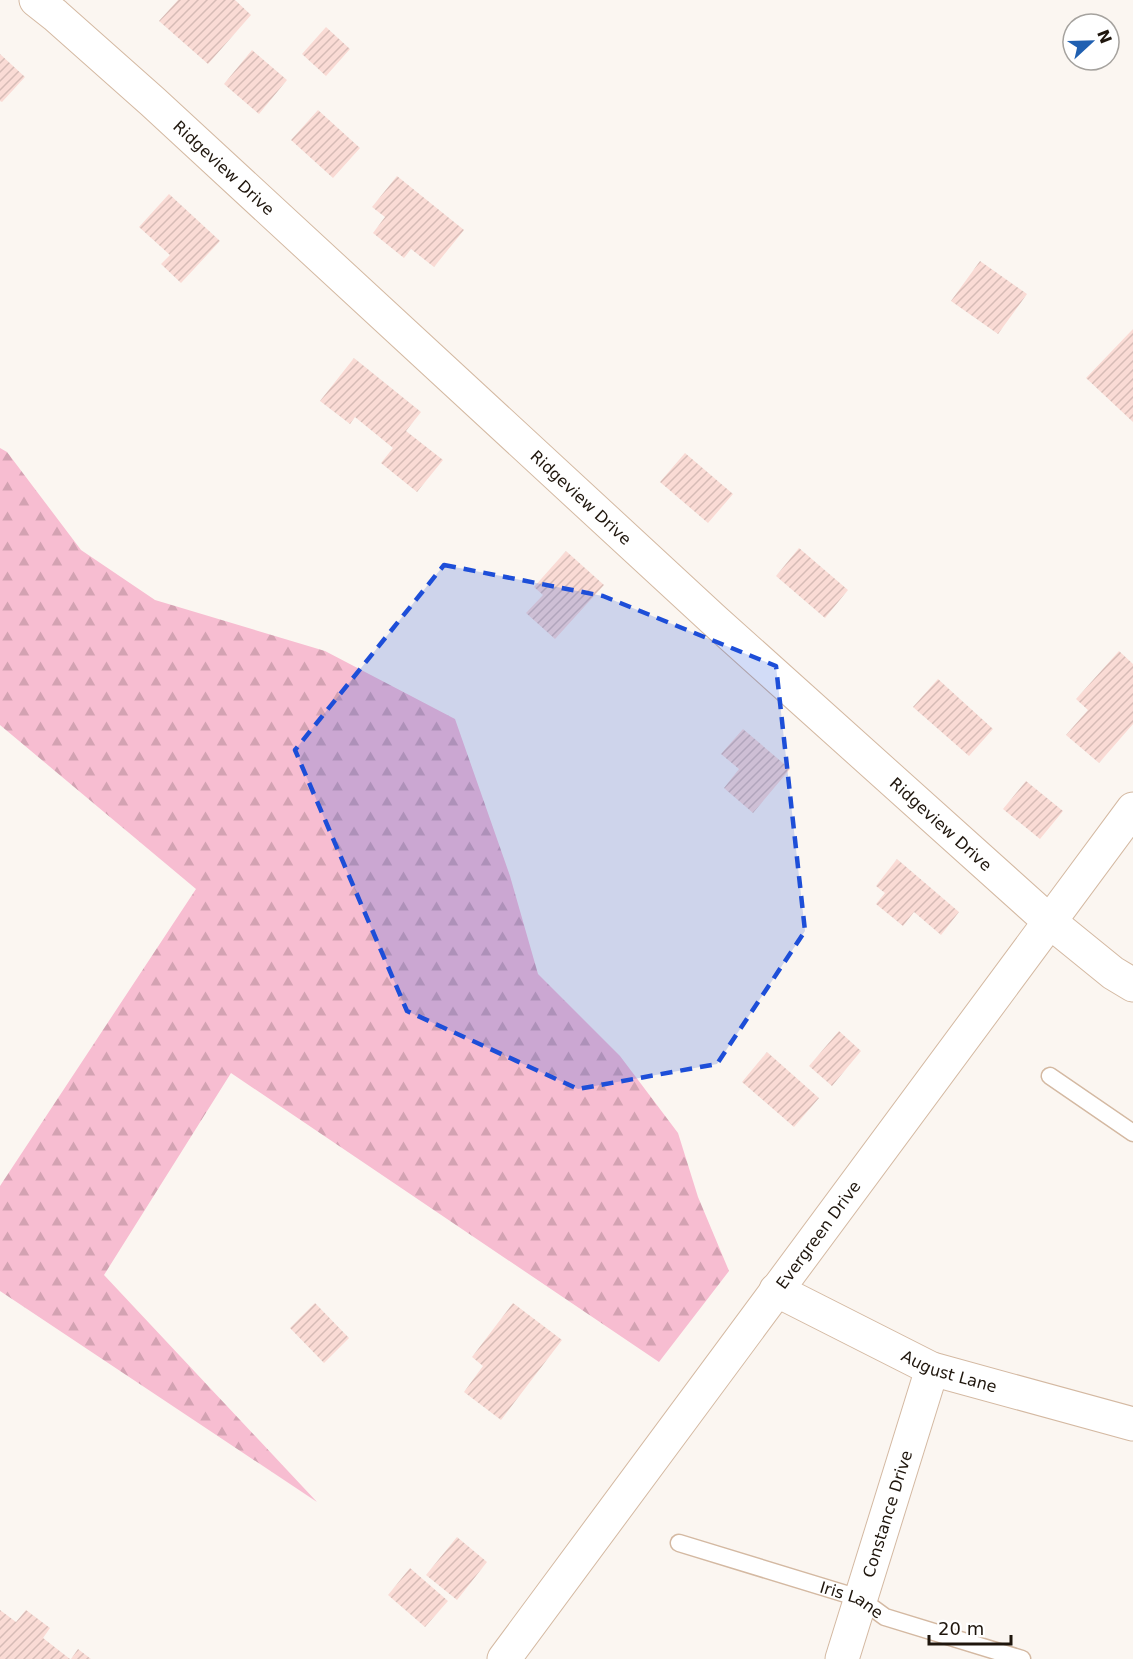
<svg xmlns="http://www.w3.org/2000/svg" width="1133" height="1659" font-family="'DejaVu Sans',sans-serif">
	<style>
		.forest { fill: url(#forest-firs) }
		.building { fill: url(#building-hatch) }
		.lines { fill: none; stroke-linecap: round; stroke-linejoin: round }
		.lane-casing { stroke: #d4b9a2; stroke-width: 19 }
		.street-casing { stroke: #d4b9a2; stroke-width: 35 }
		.lane { stroke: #fff; stroke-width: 16 }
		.street { stroke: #fff; stroke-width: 33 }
		.marked { fill: #1d4ed8; fill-opacity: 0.2; stroke: #1d4ed8; stroke-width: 4.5; stroke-dasharray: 12 8; stroke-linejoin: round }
		.labels { text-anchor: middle; stroke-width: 6; stroke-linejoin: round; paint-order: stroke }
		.street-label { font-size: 16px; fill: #1f160d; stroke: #fff }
	</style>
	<defs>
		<pattern id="forest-firs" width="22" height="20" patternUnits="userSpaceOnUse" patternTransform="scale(1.5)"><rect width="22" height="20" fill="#f7bdd1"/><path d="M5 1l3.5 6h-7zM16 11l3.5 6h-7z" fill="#d3a2b2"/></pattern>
		<pattern id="building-hatch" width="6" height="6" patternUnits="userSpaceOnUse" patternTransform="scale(1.5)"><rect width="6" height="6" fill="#fadbd5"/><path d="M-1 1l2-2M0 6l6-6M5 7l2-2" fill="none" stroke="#d6bbb6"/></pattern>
	</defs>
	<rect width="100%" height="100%" fill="#fbf6f1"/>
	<path class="forest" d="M0,448L7,452L81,550L155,600L325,651L455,719L510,876L538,974L620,1056L678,1133L698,1197L729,1271L659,1362L231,1073L104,1275L317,1502L0,1291V1186L196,889L0,725Z"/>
	<path class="building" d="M178,0H235L251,15L208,64L159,21Z
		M326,27L350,49L326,76L302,54Z
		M252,50L287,80L259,114L224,84Z
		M0,54L25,77L2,102L0,101Z
		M318,110L360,148L333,178L291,140Z
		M397,176L464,230L434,267L411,249L404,258L373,233L385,217L372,207Z
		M169,194L220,241L181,283L161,264L170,255L139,227Z
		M980,261L1027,294L998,334L951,301Z
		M1133,329V422L1086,378Z
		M354,358L421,412L406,431L443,460L417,492L381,463L393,448L355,417L350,424L320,401Z
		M685,453L733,494L708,523L660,482Z
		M799,548L848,590L825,618L776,576Z
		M566,551L604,585L555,639L526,613L543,595L534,587Z
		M1119,651L1133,664V724L1099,763L1066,735L1088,710L1076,699Z
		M938,679L993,729L969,756L913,707Z
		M743,729L790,769L753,813L724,788L739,769L721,754Z
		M1026,781L1063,811L1040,839L1003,809Z
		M897,859L959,912L941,935L914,912L903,926L876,904L885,893L876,886Z
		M839,1031L861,1051L832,1086L809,1066Z
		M767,1052L819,1098L794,1127L742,1082Z
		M315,1303L349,1338L324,1363L290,1328Z
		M513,1303L562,1340L501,1420L464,1392L483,1366L472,1357Z
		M457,1537L487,1562L457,1600L426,1575Z
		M410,1568L448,1601L425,1627L388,1595Z
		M0,1610L16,1622L26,1610L50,1628L43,1638L70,1659H0Z
		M78,1649L91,1659H71Z"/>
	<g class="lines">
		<g class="lane-casing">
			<g id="lane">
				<path d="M1050,1076L1133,1133"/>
				<path id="s1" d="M679,1543L859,1598L885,1617L1022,1659"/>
			</g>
		</g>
		<g class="street-casing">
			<g id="street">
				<path id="s2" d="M36,0L55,15L153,102L714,620L1049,921L1113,973L1133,985"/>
				<path id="s3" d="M776,1290L932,1369L1133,1424"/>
				<path id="s4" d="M504,1659L1133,809"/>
				<path id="s5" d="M842,1659L932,1369"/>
			</g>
		</g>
		<use href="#lane" class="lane"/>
		<use href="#street" class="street"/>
	</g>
	<path class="marked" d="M444,565L603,596L776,666L805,931L717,1064L578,1089L407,1011L295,750Z"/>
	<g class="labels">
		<g class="street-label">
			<text dy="6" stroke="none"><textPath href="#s2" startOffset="252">Ridgeview Drive</textPath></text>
			<text dy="6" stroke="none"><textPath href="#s2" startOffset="738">Ridgeview Drive</textPath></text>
			<text dy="6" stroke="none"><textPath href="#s2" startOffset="1224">Ridgeview Drive</textPath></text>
			<text dy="6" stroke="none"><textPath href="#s4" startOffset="528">Evergreen Drive</textPath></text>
			<text dy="6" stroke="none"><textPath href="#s3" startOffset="192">August Lane</textPath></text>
			<text dy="6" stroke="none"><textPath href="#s5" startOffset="152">Constance Drive</textPath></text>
			<text dy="6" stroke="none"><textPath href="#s1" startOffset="182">Iris Lane</textPath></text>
		</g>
	</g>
	<g transform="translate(1091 42) rotate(68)"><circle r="28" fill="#ffffff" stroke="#a5a29e" stroke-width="1.5"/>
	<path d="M0-4.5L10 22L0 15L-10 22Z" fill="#2060b1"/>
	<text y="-9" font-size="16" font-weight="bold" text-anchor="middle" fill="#1f160d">N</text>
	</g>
	<path d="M929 1635v9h82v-9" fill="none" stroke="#1f160d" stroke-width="3"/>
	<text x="938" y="1635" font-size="18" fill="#1f160d" stroke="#ffffff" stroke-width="4.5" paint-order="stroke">20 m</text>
</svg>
